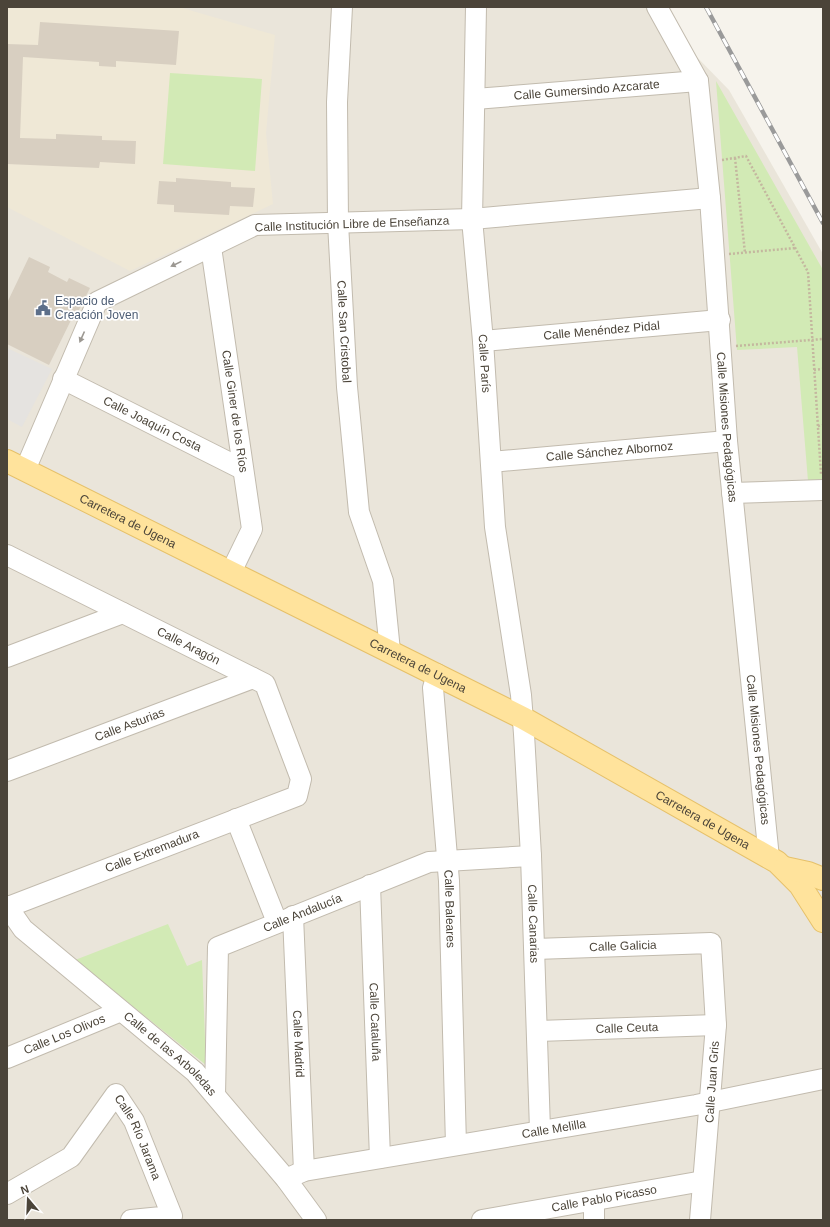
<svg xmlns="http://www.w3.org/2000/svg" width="830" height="1227" font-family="Arial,sans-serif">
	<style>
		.residential { fill: #eae5da }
		.education { fill: #efe8d6 }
		.green { fill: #d2eab5 }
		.parking { fill: #e5e3e0 }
		.building { fill: #d8cfc1 }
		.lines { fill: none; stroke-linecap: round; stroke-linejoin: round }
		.minor-casing { stroke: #c2bbae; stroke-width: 22 }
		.major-casing { stroke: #e6c16a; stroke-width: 24 }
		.path { stroke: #c4b79f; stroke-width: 2.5; stroke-dasharray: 2 2; stroke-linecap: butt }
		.minor { stroke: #fff; stroke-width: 20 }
		.major { stroke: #ffe39c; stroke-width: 22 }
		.rail-casing { stroke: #9a9a9a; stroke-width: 4.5 }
		.rail { stroke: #fff; stroke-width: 3; stroke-dasharray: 9; stroke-linecap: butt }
		.oneway { fill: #9c9892 }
		.labels { text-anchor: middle; stroke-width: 3.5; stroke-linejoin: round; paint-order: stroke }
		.street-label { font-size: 12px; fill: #4b4439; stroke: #fff }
		.service-label { font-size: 12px; fill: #4e5e75; stroke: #fff; text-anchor: start }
	</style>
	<rect width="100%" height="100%" fill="#f6f3ec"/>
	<path class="residential" d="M7,7H648L729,90L823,254V1220H7Z"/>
	<path class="education" d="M7,7H179L275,35L266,133L273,204L130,271L7,207Z"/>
	<path class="green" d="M170,73L262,79L255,171L163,164Z
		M716,81L823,270V479L808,481L797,347L737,350Z
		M168,924L187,966L202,960L206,1065L75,960Z"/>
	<path class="parking" d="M7,348L52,369L22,427L7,419Z"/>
	<path class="building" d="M40,22L179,31L176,65L116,61V67L99,66V62L23,57L20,138L56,139V134L102,136V140L136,141L135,164L100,162L99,168L7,164V44L38,45Z
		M176,178L231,182V187L255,188L253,207L230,206L229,215L174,212V205L157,204L159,181L176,182Z
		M29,257L50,267L48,272L67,282L69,278L90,288L77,314H74L49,365L7,344V303Z"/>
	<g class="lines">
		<g class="minor-casing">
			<g id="minor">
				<path id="s1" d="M342,7L337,102L338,223L347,387L359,512L383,581L390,651"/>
				<path id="s2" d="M476,7L472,219L483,341L495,527L521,695L524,734L531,856L540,1130"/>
				<path id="s3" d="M657,7L698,81L710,198L727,441L769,858"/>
				<path id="s4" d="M475,99L698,81"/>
				<path id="s5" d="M211,247L252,529L231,572"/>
				<path id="s6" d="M483,341L720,320"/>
				<path id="s7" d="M63,379L242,469"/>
				<path id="s8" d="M491,462L727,441"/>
				<path d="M25,470L97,302L255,225L472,219L710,198"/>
				<path d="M732,493L823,490"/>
				<path id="s9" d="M7,555L265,684L301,779L297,796L8,907"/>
				<path d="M7,657L123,613"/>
				<path id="s10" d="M437,674L433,688L449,881L456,1145"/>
				<path id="s11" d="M7,771L253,678"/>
				<path d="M236,819L277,922"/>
				<path id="s12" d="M370,885L380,1158"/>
				<path id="s13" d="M7,906L23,929L195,1072L286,1179L316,1220"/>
				<path id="s14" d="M293,916L304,1171"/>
				<path id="s15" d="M535,949L711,943L716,1025L700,1220"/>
				<path id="s16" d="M538,1031L716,1025"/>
				<path id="s17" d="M7,1058L121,1011"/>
				<path id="s18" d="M215,1095L218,947L429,862L531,856"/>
				<path id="s19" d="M286,1179L304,1171L696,1105L823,1079"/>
				<path id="s20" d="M7,1194L71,1157L116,1094L134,1121L172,1216L131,1220"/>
				<path d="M594,1201V1220"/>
				<path id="s21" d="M482,1220L703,1181"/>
			</g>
		</g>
		<g class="major-casing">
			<g id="major">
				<path id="s22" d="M7,461L523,718L777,862L800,885L823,921"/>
				<path d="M785,868L808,873L823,879"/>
			</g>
		</g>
		<path class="path" d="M735,158L745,253
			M722,160L746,156L808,272L821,474
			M729,254L795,248
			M736,346L823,339
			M814,370L823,369
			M818,426L823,425"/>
		<use href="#minor" class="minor"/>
		<use href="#major" class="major"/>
		<g class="rail-casing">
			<path id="rail" d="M706,7L823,223"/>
		</g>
		<use href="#rail" class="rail"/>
	</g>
	<defs><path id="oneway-solid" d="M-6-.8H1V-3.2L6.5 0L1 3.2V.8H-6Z"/></defs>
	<g class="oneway">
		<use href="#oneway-solid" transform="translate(176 264) rotate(154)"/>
		<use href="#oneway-solid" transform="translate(82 337) rotate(114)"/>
	</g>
	<defs>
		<g id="civic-bare" transform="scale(1.2)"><path d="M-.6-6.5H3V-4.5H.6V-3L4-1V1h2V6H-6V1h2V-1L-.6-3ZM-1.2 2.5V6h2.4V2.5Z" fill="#5c6f8a" stroke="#fff" stroke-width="2.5" paint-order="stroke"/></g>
	</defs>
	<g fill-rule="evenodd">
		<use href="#civic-bare" x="43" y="308"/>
	</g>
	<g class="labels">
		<g class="street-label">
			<text dy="4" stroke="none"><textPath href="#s4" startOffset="112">Calle Gumersindo Azcarate</textPath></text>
			<text transform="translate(352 224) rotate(-2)" y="4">Calle Institución Libre de Enseñanza</text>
			<text dy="4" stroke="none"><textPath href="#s6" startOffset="119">Calle Menéndez Pidal</textPath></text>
			<text dy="4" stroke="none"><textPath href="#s1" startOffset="325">Calle San Cristobal</textPath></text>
			<text dy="4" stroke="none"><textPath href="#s2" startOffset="357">Calle París</textPath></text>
			<text dy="4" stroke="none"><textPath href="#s5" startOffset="166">Calle Giner de los Ríos</textPath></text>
			<text dy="4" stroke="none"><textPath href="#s7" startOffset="100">Calle Joaquín Costa</textPath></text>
			<text dy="4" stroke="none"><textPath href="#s3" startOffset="432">Calle Misiones Pedagógicas</textPath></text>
			<text dy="4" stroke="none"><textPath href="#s8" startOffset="119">Calle Sánchez Albornoz</textPath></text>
			<text dy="4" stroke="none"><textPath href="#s22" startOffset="135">Carretera de Ugena</textPath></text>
			<text dy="4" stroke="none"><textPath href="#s9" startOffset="203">Calle Aragón</textPath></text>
			<text dy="4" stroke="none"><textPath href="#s22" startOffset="459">Carretera de Ugena</textPath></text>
			<text dy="4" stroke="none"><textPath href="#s11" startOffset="131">Calle Asturias</textPath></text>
			<text dy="4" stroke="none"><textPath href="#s3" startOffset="756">Calle Misiones Pedagógicas</textPath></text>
			<text dy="4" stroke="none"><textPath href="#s22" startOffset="783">Carretera de Ugena</textPath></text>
			<text transform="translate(152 851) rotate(-21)" y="4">Calle Extremadura</text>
			<text dy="4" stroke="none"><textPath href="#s10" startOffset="236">Calle Baleares</textPath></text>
			<text dy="4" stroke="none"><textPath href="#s18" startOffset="239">Calle Andalucía</textPath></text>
			<text dy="4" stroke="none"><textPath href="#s2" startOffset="920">Calle Canarias</textPath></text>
			<text dy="4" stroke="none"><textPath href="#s15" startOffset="88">Calle Galicia</textPath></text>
			<text dy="4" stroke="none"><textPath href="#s12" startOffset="137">Calle Cataluña</textPath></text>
			<text dy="4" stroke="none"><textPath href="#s16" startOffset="89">Calle Ceuta</textPath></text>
			<text dy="4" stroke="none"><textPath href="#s17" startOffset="62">Calle Los Olivos</textPath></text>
			<text dy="4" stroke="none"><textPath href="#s14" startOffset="128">Calle Madrid</textPath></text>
			<text dy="4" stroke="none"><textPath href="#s13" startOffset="221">Calle de las Arboledas</textPath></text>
			<text transform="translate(712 1082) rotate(-86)" y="4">Calle Juan Gris</text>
			<text dy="4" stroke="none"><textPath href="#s19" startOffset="273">Calle Melilla</textPath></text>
			<text dy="4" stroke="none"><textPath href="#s20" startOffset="200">Calle Río Jarama</textPath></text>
			<text dy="4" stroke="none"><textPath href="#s21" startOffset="124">Calle Pablo Picasso</textPath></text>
		</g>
		<g class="service-label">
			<text x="55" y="305">Espacio de<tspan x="55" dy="14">Creación Joven</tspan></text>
		</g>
	</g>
	<rect width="830" height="1227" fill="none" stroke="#4b4439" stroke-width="16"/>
	<g transform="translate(28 1199) rotate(341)" stroke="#ffffff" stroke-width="3" paint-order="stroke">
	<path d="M0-3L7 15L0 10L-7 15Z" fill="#4b4439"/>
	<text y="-6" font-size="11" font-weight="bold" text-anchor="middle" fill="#4b4439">N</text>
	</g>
</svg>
